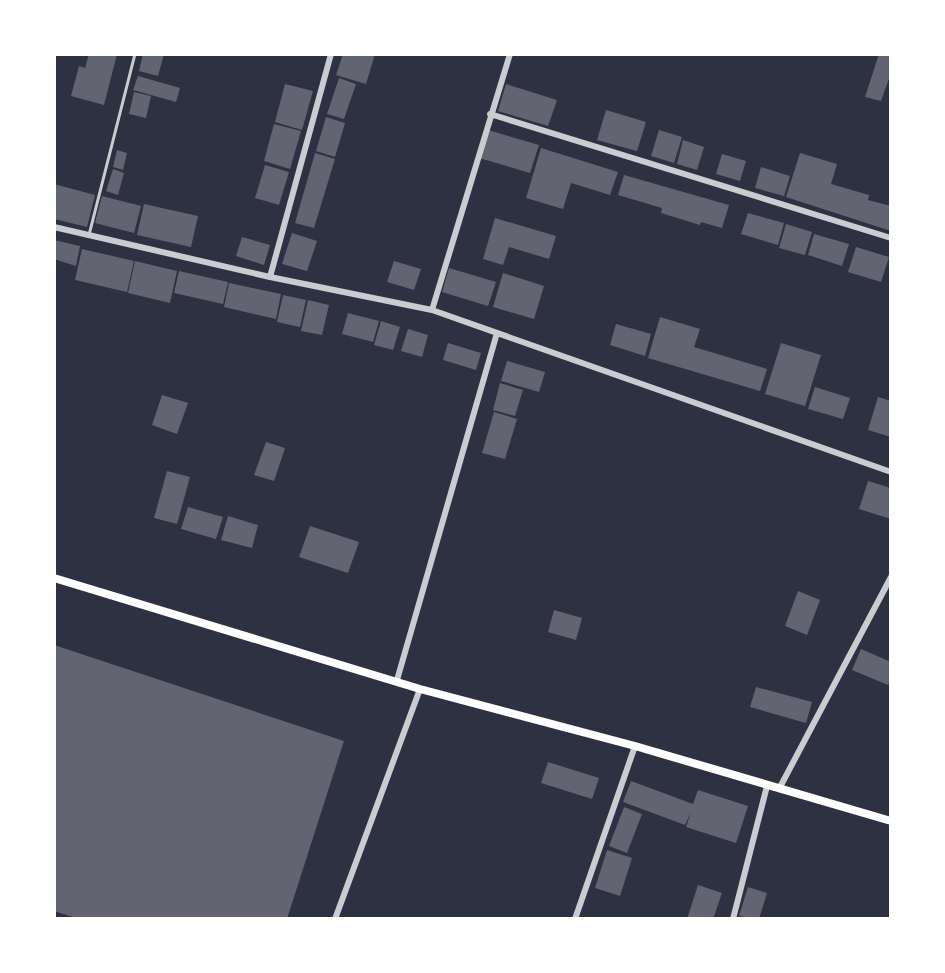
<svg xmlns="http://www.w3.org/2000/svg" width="945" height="973" font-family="Merriweather,serif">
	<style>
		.building { fill: #626471 }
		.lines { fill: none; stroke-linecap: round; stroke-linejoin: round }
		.service { stroke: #caccd0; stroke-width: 3 }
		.minor { stroke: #caccd0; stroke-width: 6 }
		.secondary { stroke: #fff; stroke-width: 8 }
	</style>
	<rect width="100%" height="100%" fill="#2d3142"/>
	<path class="building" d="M89,54H117L104,105L71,96L79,66L85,68Z
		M143,54H164L158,76L139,71Z
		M343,54H375L366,84L336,75Z
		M879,54H891V73L881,101L865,97Z
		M138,76L180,88L176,102L133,90Z
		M339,78L356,84L344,119L327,114Z
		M285,84L313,91L302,130L275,122Z
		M506,84L557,100L548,126L498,111Z
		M134,92L151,96L146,118L129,114Z
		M606,110L646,122L637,151L597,140Z
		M326,117L345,123L335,157L316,151Z
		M274,124L301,131L290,169L264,161Z
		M488,130L539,145L530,173L479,158Z
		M659,130L682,137L674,163L651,156Z
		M683,140L704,147L697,170L677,164Z
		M541,148L618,172L610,195L571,183L563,209L526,198Z
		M117,150L127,153L123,170L113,167Z
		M315,153L335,159L314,228L295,223Z
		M800,153L837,164L831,184L869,195L868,200L891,206V231L786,197Z
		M722,154L746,161L740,181L716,174Z
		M265,165L289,172L279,205L255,198Z
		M761,167L790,176L784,196L755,188Z
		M113,169L124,173L118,195L106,191Z
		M624,175L729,205L722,228L701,222L700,225L661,213L662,208L618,195Z
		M54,184L95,195L87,227L54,219Z
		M102,196L141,206L134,233L95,223Z
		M144,204L198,216L191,247L137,235Z
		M748,213L784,223L778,245L741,234Z
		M495,218L556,236L549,259L509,247L503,265L483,259Z
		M786,224L812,232L805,255L779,248Z
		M292,233L317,241L307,271L282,264Z
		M814,234L849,244L842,266L808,255Z
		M242,237L270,245L264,265L236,256Z
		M54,240L80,246L76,266L54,259Z
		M856,247L889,257L881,282L848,272Z
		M82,249L134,261L127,292L75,280Z
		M135,261L177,271L170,303L128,293Z
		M394,261L421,269L414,290L387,282Z
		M449,268L496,282L488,306L442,292Z
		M179,271L228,282L223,304L174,293Z
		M503,273L544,286L534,319L493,307Z
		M229,283L281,294L276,319L224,307Z
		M283,295L306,300L300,327L277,322Z
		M308,300L329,305L322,335L301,331Z
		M348,313L379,321L373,342L342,334Z
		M660,317L700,329L694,347L767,369L760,391L648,358Z
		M381,321L400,327L393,350L374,345Z
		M616,324L651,334L645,356L610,345Z
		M408,329L428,335L422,357L401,351Z
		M448,343L481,353L476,370L443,360Z
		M781,343L821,355L805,406L765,394Z
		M507,361L545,372L539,392L501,381Z
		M500,383L523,390L515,416L493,410Z
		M815,387L850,398L843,419L808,409Z
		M162,395L188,403L177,434L152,425Z
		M878,397L891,401V437L868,430Z
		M494,412L517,419L505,459L482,453Z
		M266,442L285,448L274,481L254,475Z
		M167,471L190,477L177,524L154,518Z
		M868,481L891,488V519L859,509Z
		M188,507L223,517L216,539L181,529Z
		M228,516L258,525L252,548L221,540Z
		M310,526L359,542L348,573L299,557Z
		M798,591L820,600L807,635L785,626Z
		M554,610L582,618L576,640L548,632Z
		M54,645L344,741L287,919H79L54,911Z
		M861,649L891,662V677L888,685L852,670Z
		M756,687L812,702L806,723L750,707Z
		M548,762L599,778L592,799L541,783Z
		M631,781L693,804L698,790L748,806L736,843L686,827L691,812L685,825L623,802Z
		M624,807L642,814L627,853L609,846Z
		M607,850L632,858L620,896L595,888Z
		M698,885L722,893L713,919H687Z
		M748,887L767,893L759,919L739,916Z"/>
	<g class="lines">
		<path class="service" d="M89,235L135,54"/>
		<path class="minor" d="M490,114L891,238
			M54,227L270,277L432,310L891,472
			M270,277L331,54
			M432,310L510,54
			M397,680L497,333
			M779,789L891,577
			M335,919L420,689
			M575,919L635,746
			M733,919L767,786"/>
		<path class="secondary" d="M54,578L420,689L635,746L891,821"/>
	</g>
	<rect width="945" height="973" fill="none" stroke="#ffffff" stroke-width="112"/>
</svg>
